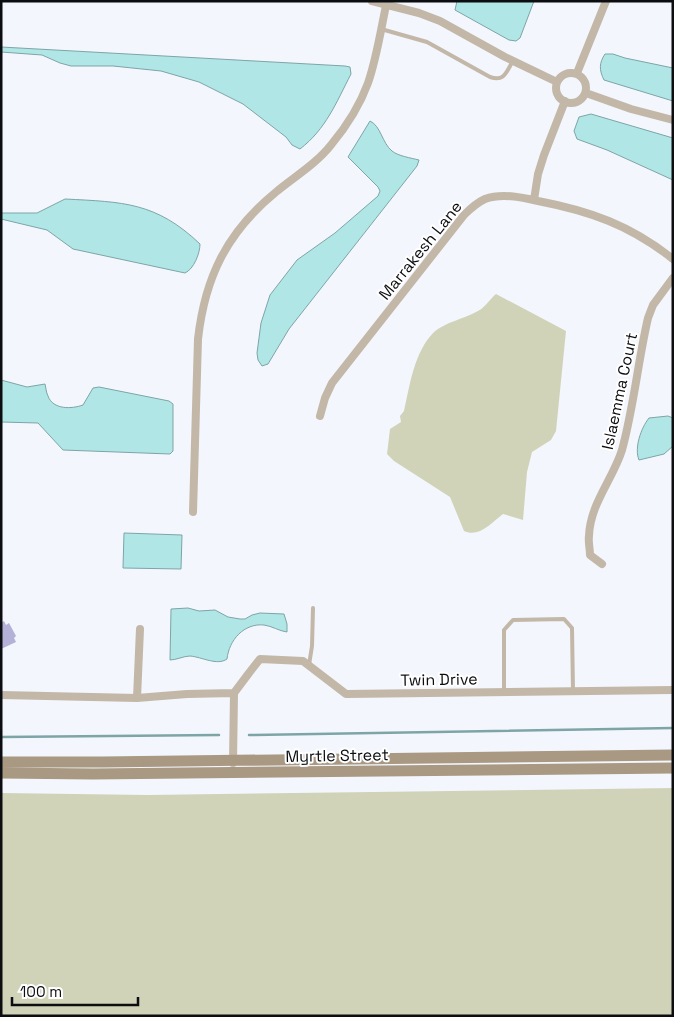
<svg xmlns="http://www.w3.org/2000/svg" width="674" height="1017" font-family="'Space Grotesk',sans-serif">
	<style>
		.green { fill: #d0d3b8 }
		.water { fill: #b0e6e6; stroke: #7ea5a6 }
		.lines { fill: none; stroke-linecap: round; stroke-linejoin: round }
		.stream { stroke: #7ea5a6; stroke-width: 2.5 }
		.building { fill: #b4b0d7 }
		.lane { stroke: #c3b7a8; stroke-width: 4 }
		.street { stroke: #c3b7a8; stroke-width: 8 }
		.secondary { stroke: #a99882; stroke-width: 11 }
		.labels { text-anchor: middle; stroke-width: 4; stroke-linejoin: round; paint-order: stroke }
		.street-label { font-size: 16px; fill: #0b0d10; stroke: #fff }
	</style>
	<rect width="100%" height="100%" fill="#f3f6fd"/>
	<path class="green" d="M496,294L566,331L556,431L551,440L532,452L527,472L523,520L503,514C491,523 479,538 464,531L450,497L394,461L387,454L390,429L401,422L400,416L404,411C410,385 414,352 434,332C446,322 463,319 476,312C484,309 490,299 496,294Z
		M673,788V1016H1V793L148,795Z"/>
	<path class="water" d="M457,1H534L520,38L516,41L509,40L455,10Z
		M1,47L345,66L350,67L351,74C336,103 326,129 300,149L292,145L286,137L243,104L199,82L161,71L113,66H71L60,63L42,55L1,52Z
		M605,54H613L625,58L673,68V101L604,80C599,70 599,63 605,54Z
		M591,114L673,138V180L607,150L577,139L574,131L579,117Z
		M370,121C381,126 382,143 392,151C398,156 411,158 419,160L417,166L289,329L268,364L262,366L258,360L257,353L261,323L270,295L297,260L335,233L378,196L380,191L378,187L348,157Z
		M65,199C123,202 156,202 200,244C200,253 194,269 185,273L73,249L47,230L1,219V213H37Z
		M1,380L27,387L45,384C46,388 46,392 48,396C53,410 72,409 83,405L93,388L99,387L169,401L173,404V451L170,454L63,450L38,423L1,422Z
		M668,416L673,418V446L664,454L639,460C634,448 641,428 649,418Z
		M124,533L182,535L181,569L123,568Z
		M188,608L199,611L215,610L228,617L240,619H245L252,615L260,613L284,614L287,624V632C279,631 272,626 264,625C244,623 229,640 227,659C217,666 202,657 190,656C184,656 176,660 170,660L171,609Z"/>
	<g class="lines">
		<path class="stream" d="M249,735L673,728
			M1,737L219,735"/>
	</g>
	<path class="building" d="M4,621L6,625L9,623L16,636L14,638L16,642L1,649V623Z"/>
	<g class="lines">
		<path class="lane" d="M381,29L427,42L490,77C505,82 506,72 513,61
			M309,665L312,646L313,608
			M504,692V630L513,620L564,619L572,628L573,691"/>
		<path class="street" d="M372,1L419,13L440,21L505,57L557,82
			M556 88a15 15 0 1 1 30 0a15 15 0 1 1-30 0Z
			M577,73L606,1
			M586,93L631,109L673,120
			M534,200L538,174L544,155L565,101
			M320,416L325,398L332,383L464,215C470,209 476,203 485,199C501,193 521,197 538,201C590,211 630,225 673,259
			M193,512L198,339C205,277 227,232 276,192C294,177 316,164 331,145C346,127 360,105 368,83C377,57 381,28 387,1
			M602,564L590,555C590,548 588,542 589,536C590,504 613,479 622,450C634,406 638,361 648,318L653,305L673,278
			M1,695L137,698L187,694L234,693L249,673L260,659L303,661L346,694L673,690
			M137,698L140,629
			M233,763L234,693"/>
		<path class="secondary" d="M1,762H103L673,755
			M1,773L93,774L673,768"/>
	</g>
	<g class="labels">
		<g class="street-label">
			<text transform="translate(420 250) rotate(-51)" y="6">Marrakesh Lane</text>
			<text transform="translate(619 391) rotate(-78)" y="6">Islaemma Court</text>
			<text transform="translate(439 679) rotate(-1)" y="6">Twin Drive</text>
			<text transform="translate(337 755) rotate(-1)" y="6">Myrtle Street</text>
		</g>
	</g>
	<rect width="674" height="1017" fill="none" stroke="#0b0d10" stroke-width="5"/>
	<path d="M12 997v8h126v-8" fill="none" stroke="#0b0d10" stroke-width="2.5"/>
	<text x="20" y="997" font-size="15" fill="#0b0d10" stroke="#ffffff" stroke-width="4" paint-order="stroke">100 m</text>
</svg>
